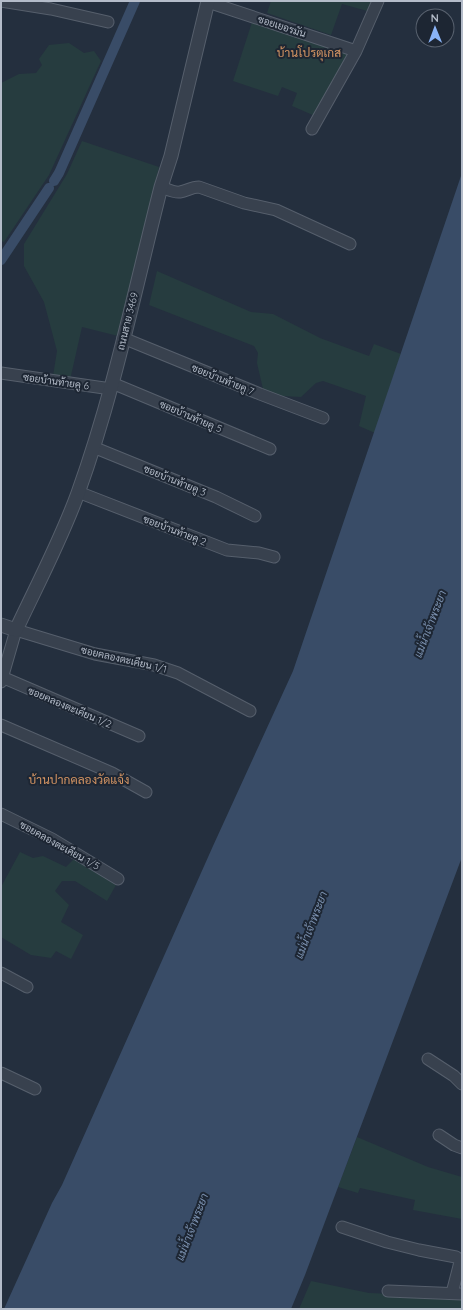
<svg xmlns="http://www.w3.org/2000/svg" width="463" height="1310" font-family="Quicksand,Sarabun,sans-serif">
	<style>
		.green { fill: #263c3f }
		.water { fill: #394c67 }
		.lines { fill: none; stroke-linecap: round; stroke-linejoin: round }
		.canal { stroke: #394c67; stroke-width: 10 }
		.minor-casing { stroke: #565f6c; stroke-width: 13 }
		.tertiary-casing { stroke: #565f6c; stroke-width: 15 }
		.minor { stroke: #38414e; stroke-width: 11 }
		.tertiary { stroke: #38414e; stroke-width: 13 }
		.labels { text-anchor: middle; stroke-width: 4; stroke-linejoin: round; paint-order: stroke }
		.street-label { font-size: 10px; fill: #b4bcc9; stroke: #1d2633 }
		.water-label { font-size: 11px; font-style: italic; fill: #7c92b1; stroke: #1d2633 }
		.quarter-label { font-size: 12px; fill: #d59563; stroke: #1d2633 }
	</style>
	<rect width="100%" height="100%" fill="#242f3e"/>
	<path class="green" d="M271,1H375L371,12L342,4L331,35L267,13Z
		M253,19L346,53L347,61L315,116L292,106L297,93L282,87L278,96L233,81Z
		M69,43L84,53L94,51L101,61L49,175L4,242L1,241V114L2,113V102L1,100V83L19,74L36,73L42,65L39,59L49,45Z
		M82,141L159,167L118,336L82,327L70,380L53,376L57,351L44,302L24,266V244L67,174Z
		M157,271L251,312L273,314L320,338L369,356L374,344L401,354L375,433L359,426L366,396L323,381L316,383L301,397L282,396L263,389L257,363L258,353L254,346L149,305Z
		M20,852L33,858L43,856L66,867L74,859L116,885L107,901L75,881H62L55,891L69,905L61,922L83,935L71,959L56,951L51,958L31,955L1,937V887Z
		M357,1137L428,1167L462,1177V1219L413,1210L415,1200L360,1188L358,1193L338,1187Z
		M311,1281L369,1293L462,1297V1309H299Z"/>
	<path class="water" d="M462,173V857L305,1275L291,1309H4L52,1203L62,1185L213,846L293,671Z"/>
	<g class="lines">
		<path class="canal" d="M54,181L59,173L135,1
			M1,260L49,188"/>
		<g class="minor-casing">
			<path id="minor" d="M1,1L51,9L108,22
				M208,2L356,51
				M312,129L356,51L378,1
				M161,187C167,189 174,193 180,192C187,191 191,187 199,187L244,203L276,210L350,244
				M123,338L260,394L323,418
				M1,373L111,389
				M112,383L270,449
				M93,447L216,497L255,516
				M78,492L227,550L259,553L274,557
				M2,677L139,736
				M1,682L16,630L95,654L154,665L178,673L250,711
				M1,725L112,773L146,792
				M1,814L52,839L118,879
				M1,973L27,987
				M428,1059L454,1076L462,1084
				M1,1073L35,1089
				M439,1135L454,1145L462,1148
				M342,1227L387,1242L419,1250L456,1257L460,1260L459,1266L452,1293
				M388,1291L462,1294"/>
		</g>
		<g class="tertiary-casing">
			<path id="tertiary" d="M1,625L16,630C37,585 61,540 78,493C114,393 135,289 161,187L171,156L208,1"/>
		</g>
		<use href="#minor" class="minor"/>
		<use href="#tertiary" class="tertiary"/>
	</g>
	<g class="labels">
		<g class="street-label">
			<text transform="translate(282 26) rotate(18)" y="4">ซอยเยอรมัน</text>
			<text transform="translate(127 321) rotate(-76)" y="4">ถนนสาย 3469</text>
			<text transform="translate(223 379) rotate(22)" y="4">ซอยบ้านท้ายคู 7</text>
			<text transform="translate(56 381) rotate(8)" y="4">ซอยบ้านท้ายคู 6</text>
			<text transform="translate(191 416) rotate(23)" y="4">ซอยบ้านท้ายคู 5</text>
			<text transform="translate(175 480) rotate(22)" y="4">ซอยบ้านท้ายคู 3</text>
			<text transform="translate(175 530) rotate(21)" y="4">ซอยบ้านท้ายคู 2</text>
			<text transform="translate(124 659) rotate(13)" y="4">ซอยคลองตะเคียน 1/1</text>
			<text transform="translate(70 707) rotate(23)" y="4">ซอยคลองตะเคียน 1/2</text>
			<text transform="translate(60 845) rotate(29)" y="4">ซอยคลองตะเคียน 1/5</text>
		</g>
		<g class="water-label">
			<text transform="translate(430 624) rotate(-69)" y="4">แม่น้ำเจ้าพระยา</text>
			<text transform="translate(311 925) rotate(-69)" y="4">แม่น้ำเจ้าพระยา</text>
			<text transform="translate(192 1227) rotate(-69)" y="4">แม่น้ำเจ้าพระยา</text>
		</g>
		<g class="quarter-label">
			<text x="309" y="57">บ้านโปรตุเกส</text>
			<text x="79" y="784">บ้านปากคลองวัดแจ้ง</text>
		</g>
	</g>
	<rect width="463" height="1310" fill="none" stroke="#b4bcc9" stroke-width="4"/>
	<g transform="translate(435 28) rotate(359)"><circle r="19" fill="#1d2633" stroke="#59626f"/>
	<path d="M0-3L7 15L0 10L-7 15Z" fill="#8ab4f8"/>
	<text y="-6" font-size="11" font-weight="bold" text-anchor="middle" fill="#b4bcc9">N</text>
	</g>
</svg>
